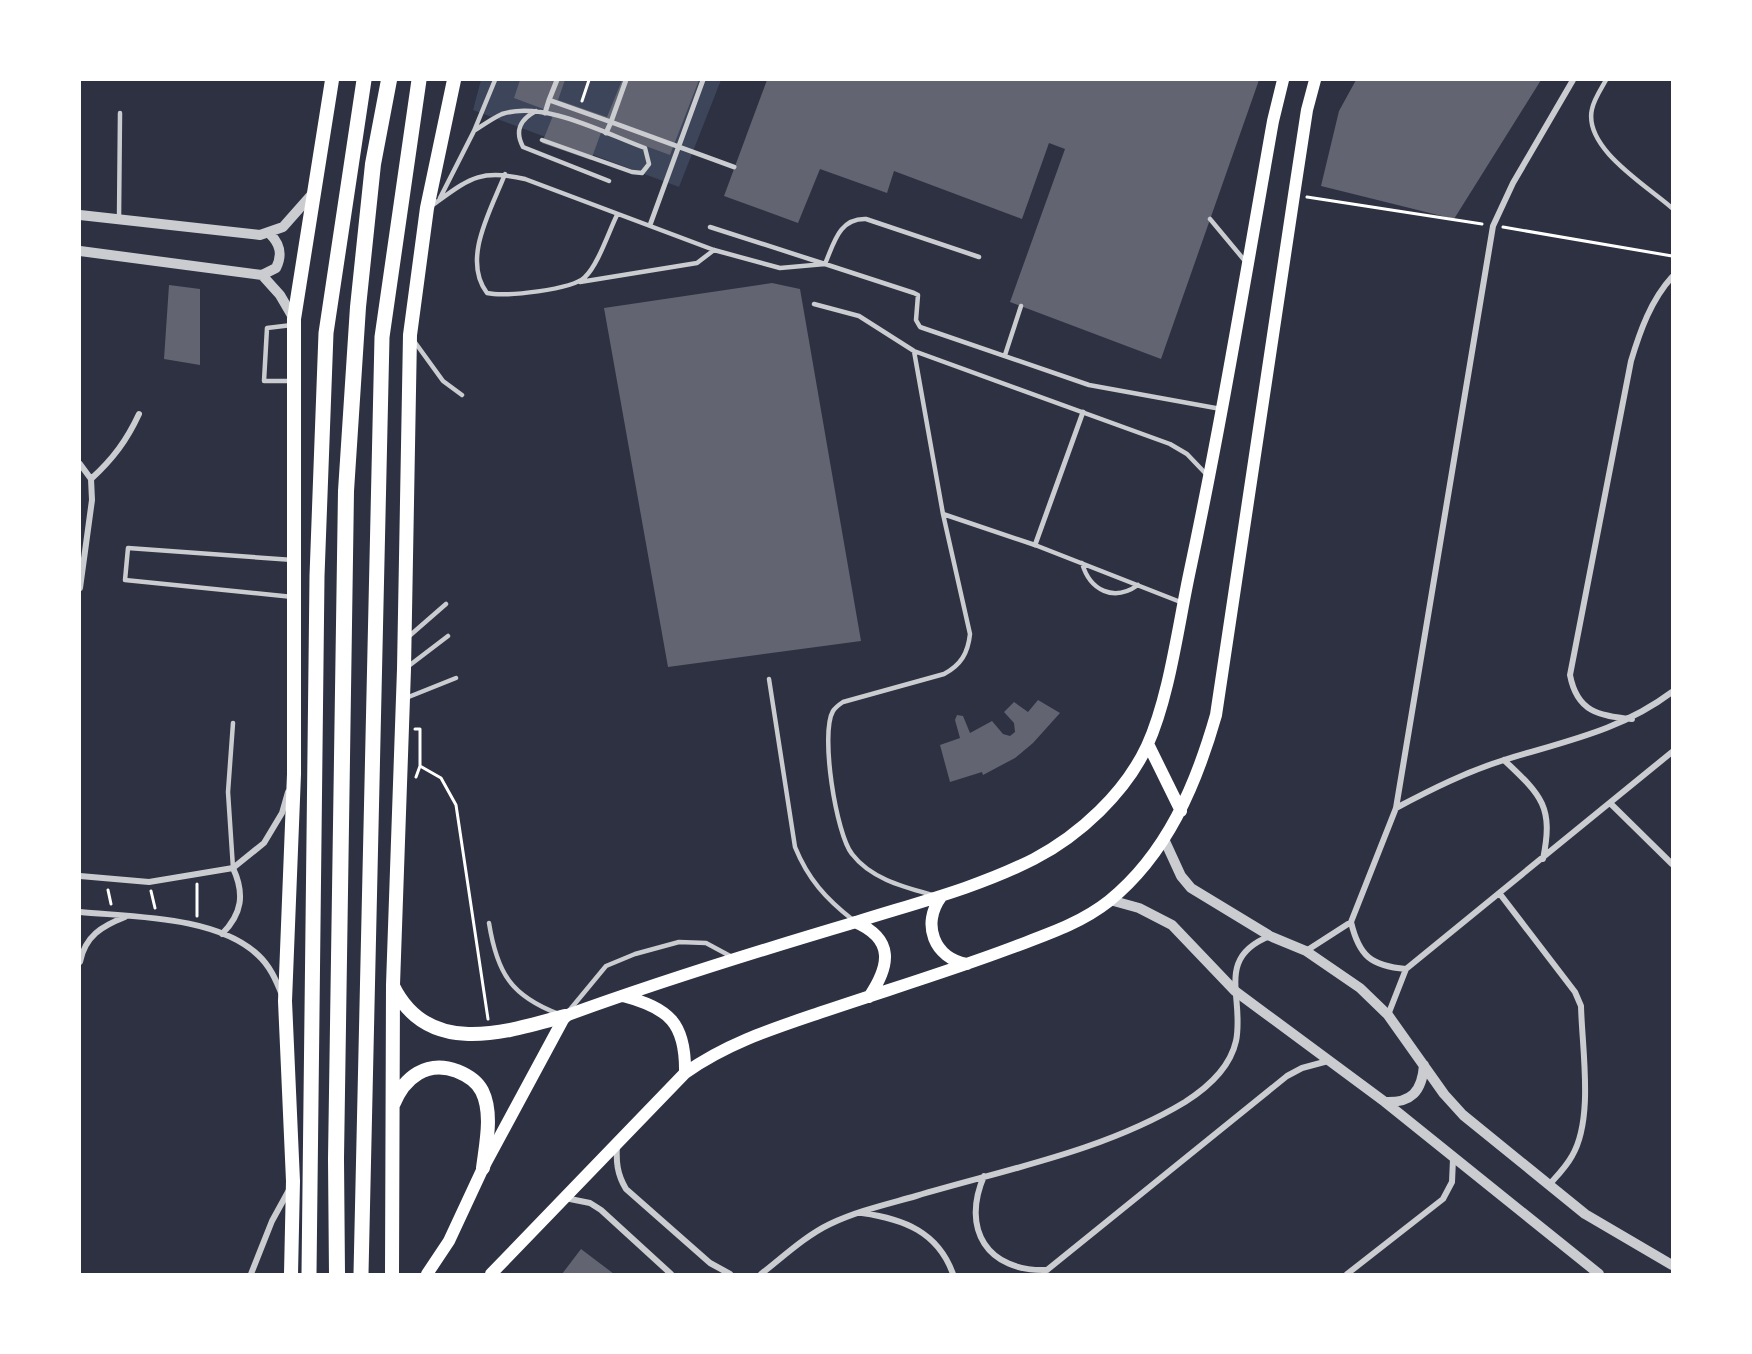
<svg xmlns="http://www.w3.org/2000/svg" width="1752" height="1354" font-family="Quicksand,sans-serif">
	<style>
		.green { fill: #3c4559 }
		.building { fill: #626471 }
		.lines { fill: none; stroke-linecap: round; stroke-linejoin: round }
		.path { stroke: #fff; stroke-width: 3 }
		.service { stroke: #caccd0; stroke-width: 4.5 }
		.pedestrian { stroke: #caccd0; stroke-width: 5 }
		.minor { stroke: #caccd0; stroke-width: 6 }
		.tertiary { stroke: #caccd0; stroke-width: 10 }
		.secondary { stroke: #fff; stroke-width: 12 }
		.primary { stroke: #fff; stroke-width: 14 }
		.trunk { stroke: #fff; stroke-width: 15 }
		.motorway { stroke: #fff; stroke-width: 16 }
	</style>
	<rect width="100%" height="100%" fill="#2d3142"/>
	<path class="green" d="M481,80H721L679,187L473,110Z"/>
	<path class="building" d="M520,80H565L558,100L607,117L622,80H699L670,155L602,130L591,160L542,143L554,113L514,98Z
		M767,80H1259L1161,359L1010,302L1065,149L1049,143L1022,219L894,171L887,193L820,169L798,223L724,196Z
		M1356,80H1541L1454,219L1321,186L1339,111Z
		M772,283L800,289L861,641L668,667L604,308Z
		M169,285L200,289V365L164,359Z
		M1038,700L1060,713L1033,743L1015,758L983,775L982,772L950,782L940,745L960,738L955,720L957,715L963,716L970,733L992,721L1003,734L1010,736L1015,732L1014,723L1004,712L1014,702L1028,712Z
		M581,1249L614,1274H562Z"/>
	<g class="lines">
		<path class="path" d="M582,101L589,80
			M1307,197L1482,224
			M1503,227L1672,256
			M415,729H420V766L416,777
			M420,766L441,778L456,805L488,1019
			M197,884V916
			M108,890L111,904
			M151,891L155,908"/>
		<path class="service" d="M1606,80C1601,89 1594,99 1592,109C1583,148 1646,185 1672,208
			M536,111C521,119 514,130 523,147L609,181
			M474,131C483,125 493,118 502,114C544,100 606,134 645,148L649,164L642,173L632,172L542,140
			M505,174C492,208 461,259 487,293C505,297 572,290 585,277C598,265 609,231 617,215
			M440,198L474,131L495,80
			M431,206C468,180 478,168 525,179L714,250L780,268L825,264L914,293L918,295L916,320L920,327L1089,385L1221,409
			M119,219L120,113
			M1210,219L1245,261
			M710,227L825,264C834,243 839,218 866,219L979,257
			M580,282L697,263L714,250
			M814,304L859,316L914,351L1170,444L1187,454L1207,475
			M414,341L443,381L462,395
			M914,351L943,514L970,634C968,653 961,665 944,674L843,702C840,704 835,708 833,711C820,733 836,834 852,854C871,879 904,887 933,895
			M1005,355L1021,306
			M292,381H264L267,328L292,325
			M943,514L1035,545L1183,603
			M1082,563C1090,591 1114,602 1138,585
			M293,597L125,580L128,548L293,560
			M407,638L446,604
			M406,668L448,636
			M769,679L795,847C808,879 826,899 853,920
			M406,698L456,678
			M233,723L228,792L233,868
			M489,923C497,973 511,996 559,1014
			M568,1012L606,966L635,954L679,942L706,943L732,957"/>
		<path class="pedestrian" d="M557,80L549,100L611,122L626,80
			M545,113L549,100
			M606,133L611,122L734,167
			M650,225L703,80
			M1035,545L1083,412"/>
		<path class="minor" d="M80,464L91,479L92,500L80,588
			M91,479C113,459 127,440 139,414
			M1632,719C1599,716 1577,712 1570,675L1631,361C1640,331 1651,300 1672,277
			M1504,760C1541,795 1554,806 1543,859
			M1610,803L1672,864
			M1396,808C1432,789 1466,772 1504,760C1565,741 1620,731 1672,692
			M80,876L149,882L233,868L264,843L282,813L288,792
			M1500,894L1575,992L1581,1006C1582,1049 1594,1119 1572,1156C1566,1167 1557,1176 1549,1185
			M80,912C133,917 217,916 258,955C270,966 276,980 282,995
			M1351,922C1359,956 1371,966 1406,969
			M222,934C242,914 245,894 233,868
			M1306,951L1351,922L1396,808L1493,226L1513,183L1573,80
			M80,962C85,936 102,926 125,917
			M1388,1015L1406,969L1672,752
			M617,1144C616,1162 617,1174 626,1189L710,1263L730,1274
			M984,1176C961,1229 987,1272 1047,1270
			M565,1198L590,1203L601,1210L671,1274
			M862,1213C904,1219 938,1232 953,1274
			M251,1274L272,1221L289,1190
			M761,1274C783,1257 805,1236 830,1224C857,1211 888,1204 916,1196C1007,1169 1104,1151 1185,1102C1207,1088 1230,1068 1236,1041C1245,998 1214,958 1270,936
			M1042,1274L1287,1076L1302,1068L1328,1061
			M1347,1274L1443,1199L1452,1182L1453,1159"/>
		<path class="tertiary" d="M80,215L260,235L283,227L314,192
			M80,251L262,275L280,295L294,319
			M262,275L276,268C283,254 280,244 270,234
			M1164,839L1181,876L1191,888L1270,936L1306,951L1360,988L1388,1015L1444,1094L1463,1115L1585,1214L1672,1265
			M1110,900L1139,908L1172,925L1235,991L1385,1102L1599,1274
			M1385,1102C1411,1103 1422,1092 1424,1065"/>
		<path class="secondary" d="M1148,744L1181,811
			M941,897C921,924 934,958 967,964
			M855,922C895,939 890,966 869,997
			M623,996C669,1008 686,1023 685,1073
			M427,1274L449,1241L483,1168L565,1016C661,981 758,951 856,922C916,903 977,888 1034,859C1080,835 1125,793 1147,746C1169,698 1178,627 1189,575C1221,425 1246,273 1273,121L1283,80
			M491,1274L685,1073C729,1042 775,1028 825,1011C887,990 950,971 1011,948C1045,935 1080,924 1109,901C1167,854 1196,785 1216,715L1294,195L1307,110L1315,80"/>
		<path class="primary" d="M393,986C428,1058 506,1032 565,1016
			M393,1105C404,1077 427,1060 457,1071C467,1075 477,1081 482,1091C493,1113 486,1144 483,1168
			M291,1274L293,1181L285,1001L294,774V319L332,80
			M392,1274L393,985L404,669L410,335L427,208L454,80"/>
		<path class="trunk" d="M309,1274L317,576L326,333L364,80
			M361,1274L382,337L419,80"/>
		<path class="motorway" d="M337,1274L336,1159L346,491L358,307L373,164L389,80"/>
	</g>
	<rect width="1752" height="1354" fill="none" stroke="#ffffff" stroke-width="162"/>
</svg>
